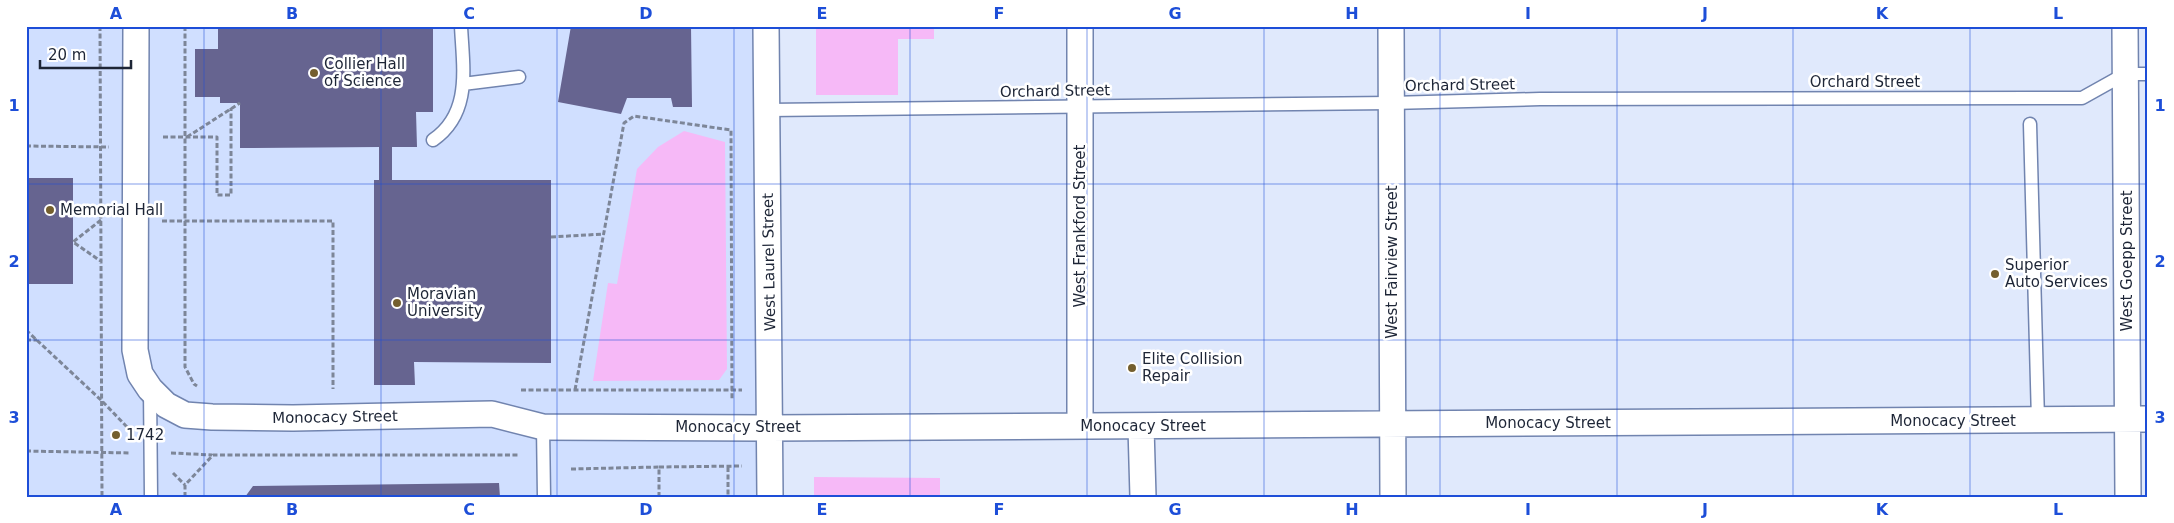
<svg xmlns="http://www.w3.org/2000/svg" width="2174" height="523" font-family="'DejaVu Sans',sans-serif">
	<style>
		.built { fill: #d0dfff }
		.green { fill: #f6b9f7 }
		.building { fill: #666490 }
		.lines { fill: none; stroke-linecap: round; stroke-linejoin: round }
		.lane-casing { stroke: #7184af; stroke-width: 15 }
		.street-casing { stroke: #7184af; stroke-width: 28 }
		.path { stroke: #7d8698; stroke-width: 3; stroke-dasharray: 5 2.5; stroke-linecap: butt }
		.lane { stroke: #fff; stroke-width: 12 }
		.street { stroke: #fff; stroke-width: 25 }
		.grid { fill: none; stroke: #1d4ed8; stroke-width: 1; stroke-opacity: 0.55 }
		.poi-dot { fill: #745f2e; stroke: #fff; stroke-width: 2 }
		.labels { text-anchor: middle; stroke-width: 5; stroke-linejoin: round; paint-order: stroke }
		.poi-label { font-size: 15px; fill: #1d2536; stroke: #fff; text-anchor: start }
		.street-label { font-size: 15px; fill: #1d2536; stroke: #fff }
		.neatline { fill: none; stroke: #1d4ed8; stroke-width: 2 }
		.grid-label { font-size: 16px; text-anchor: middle; font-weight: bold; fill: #1d4ed8 }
	</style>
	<rect width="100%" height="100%" fill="#e0e9fc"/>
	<path class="built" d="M26,26H766L769,497H26Z"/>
	<path class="green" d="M816,26H934V39H898V95H816Z
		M684,131L725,142L727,369L719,380L593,381L608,283L617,284L637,169L658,147Z
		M814,477L940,478V497H814Z"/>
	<path class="building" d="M218,26H433V112H416L417,147H392V180H551V363L414,362L415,385H374V180H379V147L240,148V103H220V97H195V49H218Z
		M571,26H691L692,107H673L671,98H627L621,114L558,102Z
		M26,178H73V284H26Z
		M499,483L500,497H245L253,486Z"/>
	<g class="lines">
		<g class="lane-casing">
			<path id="lane" d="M463,84L519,77
				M767,110L1391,103L1540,99L2082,98L2125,74H2148
				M2030,124L2038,420
				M433,140C472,113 463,68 461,26
				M150,389L151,497
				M543,427L544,497"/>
		</g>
		<g class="street-casing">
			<path id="street" d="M136,26L135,350L140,374L150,389L166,405L185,415L212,417L293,418L492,414L543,427L770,428L2148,419
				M766,26L770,497
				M1080,26V425
				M1391,26L1393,497
				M2125,26L2128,497
				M1141,427L1143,497"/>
		</g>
		<path class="path" d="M100,26L102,497
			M185,26V367L194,384L197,386
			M163,137H217V195H231V108
			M187,137L240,103
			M26,146L109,147
			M101,220L73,242L102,262
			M162,221H333V389
			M551,237L604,234
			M26,330L102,401L128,428
			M26,340H37
			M521,390H742
			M575,390L624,123L634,116L731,130L732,400
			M26,451L130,453
			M171,453L212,455
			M728,467V497
			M571,469L659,467
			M173,473L185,485
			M26,496L27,497
			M185,497V485L213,455H518
			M659,497V467L742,466"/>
		<use href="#lane" class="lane"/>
		<use href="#street" class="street"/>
	</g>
	<path class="grid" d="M204,26V497M381,26V497M557,26V497M734,26V497M910,26V497M1087,26V497M1264,26V497M1440,26V497M1617,26V497M1793,26V497M1970,26V497M26,184H2148M26,340H2148"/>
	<g class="poi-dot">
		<circle cx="314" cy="73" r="5"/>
		<circle cx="50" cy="210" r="5"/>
		<circle cx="1995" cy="274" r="5"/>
		<circle cx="397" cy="303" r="5"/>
		<circle cx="1132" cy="368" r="5"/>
		<circle cx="116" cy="435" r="5"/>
	</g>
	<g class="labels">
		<g class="poi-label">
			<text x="324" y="69">Collier Hall<tspan x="324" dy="17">of Science</tspan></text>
			<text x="60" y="215">Memorial Hall</text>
			<text x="2005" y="270">Superior<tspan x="2005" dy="17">Auto Services</tspan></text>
			<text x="407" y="299">Moravian<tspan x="407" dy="17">University</tspan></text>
			<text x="1142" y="364">Elite Collision<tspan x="1142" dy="17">Repair</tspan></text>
			<text x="126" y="440">1742</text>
		</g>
		<g class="street-label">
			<text x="1865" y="87">Orchard Street</text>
			<text transform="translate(1460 85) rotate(-1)" y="5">Orchard Street</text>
			<text transform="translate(1055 91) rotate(-1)" y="5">Orchard Street</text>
			<text transform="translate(1080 226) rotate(-90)" y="5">West Frankford Street</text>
			<text transform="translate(2127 261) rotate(-90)" y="5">West Goepp Street</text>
			<text transform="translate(769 262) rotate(-91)" y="5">West Laurel Street</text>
			<text transform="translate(1392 262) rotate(-90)" y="5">West Fairview Street</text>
			<text transform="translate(335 417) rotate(-1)" y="5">Monocacy Street</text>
			<text x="1953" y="426">Monocacy Street</text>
			<text x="1548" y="428">Monocacy Street</text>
			<text x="1143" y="431">Monocacy Street</text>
			<text x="738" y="432">Monocacy Street</text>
		</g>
	</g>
	<rect width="2174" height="523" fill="none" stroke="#ffffff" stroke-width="55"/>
	<path d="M40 60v8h91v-8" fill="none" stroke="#1d2536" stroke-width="2.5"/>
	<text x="48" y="60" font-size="15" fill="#1d2536" stroke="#ffffff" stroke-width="4" paint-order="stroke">20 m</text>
	<rect x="28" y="28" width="2118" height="468" class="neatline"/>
	<g class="grid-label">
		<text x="116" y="19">A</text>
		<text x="292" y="19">B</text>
		<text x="469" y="19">C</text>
		<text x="646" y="19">D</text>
		<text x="822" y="19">E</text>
		<text x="999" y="19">F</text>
		<text x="1175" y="19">G</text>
		<text x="1352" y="19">H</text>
		<text x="1528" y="19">I</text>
		<text x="1705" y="19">J</text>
		<text x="1882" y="19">K</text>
		<text x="2058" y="19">L</text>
		<text x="14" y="111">1</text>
		<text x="2160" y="111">1</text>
		<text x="14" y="267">2</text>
		<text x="2160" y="267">2</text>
		<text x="14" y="423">3</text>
		<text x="2160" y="423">3</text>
		<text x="116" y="515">A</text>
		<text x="292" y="515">B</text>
		<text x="469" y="515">C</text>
		<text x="646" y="515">D</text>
		<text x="822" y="515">E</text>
		<text x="999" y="515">F</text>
		<text x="1175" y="515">G</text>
		<text x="1352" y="515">H</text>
		<text x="1528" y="515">I</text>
		<text x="1705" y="515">J</text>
		<text x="1882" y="515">K</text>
		<text x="2058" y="515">L</text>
	</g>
</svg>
